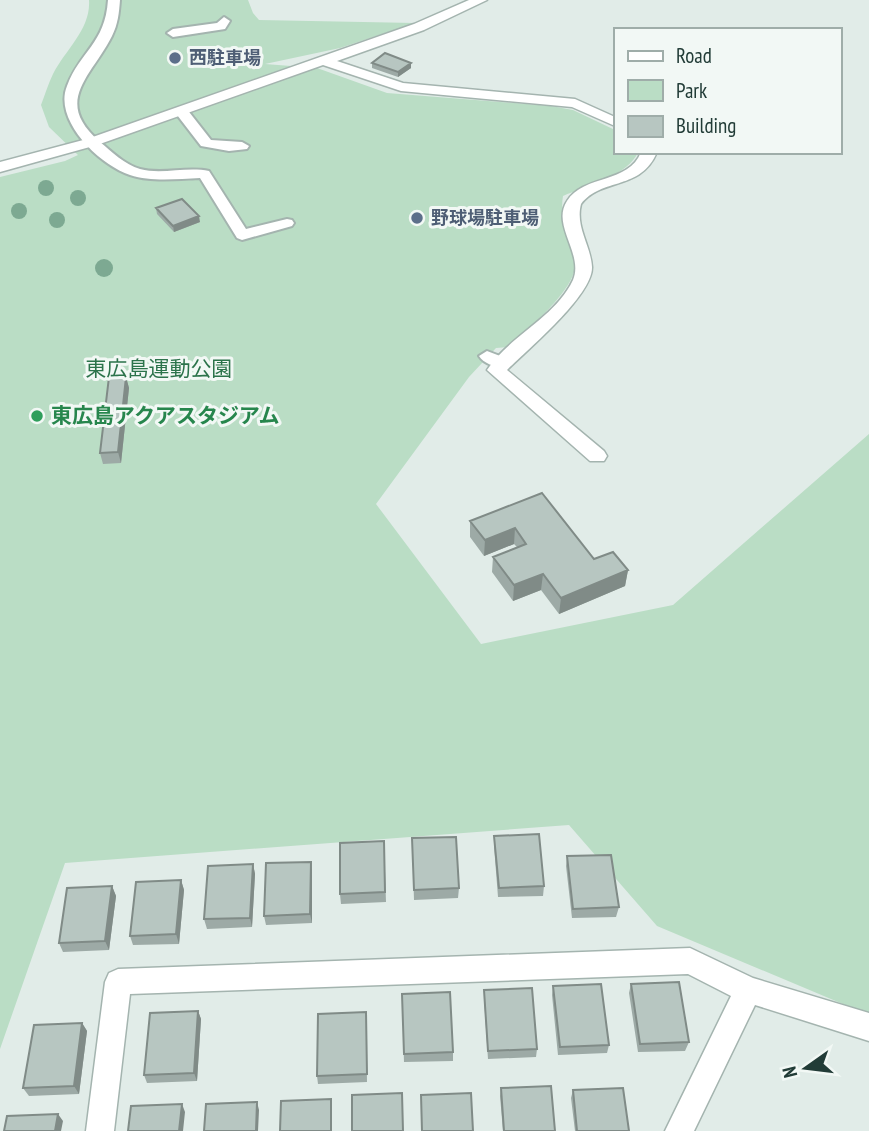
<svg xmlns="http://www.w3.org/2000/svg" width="869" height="1131" font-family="'PT Sans Narrow','Noto Sans JP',sans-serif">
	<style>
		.green { fill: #baddc5 }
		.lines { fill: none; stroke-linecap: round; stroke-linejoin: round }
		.lane-casing { stroke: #a4b4af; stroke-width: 4 }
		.street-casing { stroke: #a4b4af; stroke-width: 3 }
		.lane { fill: #fff; fill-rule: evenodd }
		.street { fill: #fff; fill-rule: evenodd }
		.tree { fill: #7da992 }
		.wall { fill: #9daaa6 }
		.shaded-wall { fill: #808b87 }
		.building { fill: #b7c6c1; stroke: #808b87; stroke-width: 2 }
		.service-dot { fill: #5c6f8a; stroke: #f2f8f5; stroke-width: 2.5 }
		.leisure-dot { fill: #2e9e5b; stroke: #f2f8f5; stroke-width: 2.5 }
		.labels { text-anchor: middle; stroke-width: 6; stroke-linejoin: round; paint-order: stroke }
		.far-service-label { font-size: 18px; font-weight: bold; fill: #4e5e75; stroke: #f2f8f5; text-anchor: start }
		.park-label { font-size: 21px; fill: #2c734b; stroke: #f2f8f5 }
		.leisure-label { font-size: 21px; font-weight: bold; fill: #27864d; stroke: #f2f8f5; text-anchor: start }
	</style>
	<rect width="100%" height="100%" fill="#e1ece8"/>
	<path class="green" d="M89,0H248L253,13L259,20L415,23L340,48L265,64L317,68L387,93L551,106L573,110L615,130V152H638C629,175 586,186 563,196C559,219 571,237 575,259C581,286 528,328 509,347L496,348L469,377L376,504L481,644L673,605L869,434V1015L657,926L569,825L65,863L0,1049V177L65,161L78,155L49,127L41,105C45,95 48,84 53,74C66,49 91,29 89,0Z"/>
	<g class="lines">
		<g class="lane-casing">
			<path id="lane" d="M108,0H120C119,13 118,24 112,36C92,76 52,101 100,142C111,151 125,165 140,169C162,175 187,166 209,171L246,229L287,219L292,220L294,223L292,226L242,240L237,238L200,178C177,179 151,182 130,175C99,165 53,120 67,86C80,51 105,44 108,0Z
				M224,17L230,21L225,29L173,37L167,33L173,29L217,23Z
				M181,107L186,108L211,140L242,142L249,146L247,149L229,151L201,146L174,111Z
				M487,351L508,359L510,363L508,367C498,369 484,364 479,356Z"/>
		</g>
		<g class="street-casing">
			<path id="street" d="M469,0H487L424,30L337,61L403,83L575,99L615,117V126L572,107L401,91L323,65L97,145L0,172V162L87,139L414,24Z
				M641,152H657C641,191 602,177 581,204C575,227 591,246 592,267C593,295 527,350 507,370L604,451L607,456L604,461H590L487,370C509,336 555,318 573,280C584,254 551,225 567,201C584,174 629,184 641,152Z
				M690,948L753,978L869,1013V1041L755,1005L694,1131H665L731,996L688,974L130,994L114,1131H86L105,982L109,973L118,969Z"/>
		</g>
		<use href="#lane" class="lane"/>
		<use href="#street" class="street"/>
	</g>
	<g class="tree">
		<circle cx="46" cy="188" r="8"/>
		<circle cx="78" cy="198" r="8"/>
		<circle cx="19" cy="211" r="8"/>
		<circle cx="57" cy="220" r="8"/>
		<circle cx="104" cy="268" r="9"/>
	</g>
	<path class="wall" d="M372,63H411V68L398,77L372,68Z
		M156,208L200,222L174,232L157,214Z
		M126,377L129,388L121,463L103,464L100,453Z
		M542,493L594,559L628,570L625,586L559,614L541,590L513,601L492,572L493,557L517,547L514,544L484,556L470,537V521Z
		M494,836L544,886L543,896L498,897L494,846Z
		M412,838L459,888L458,898L414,900Z
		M384,841L386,902L341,904L340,894Z
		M567,856L619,907L616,917L572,918L566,866Z
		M311,862L312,871V923L266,925L264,916Z
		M253,864L255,874L252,927L207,929L204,919Z
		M181,880L184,890L179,944L133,945L130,936Z
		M112,886L116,896L109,950L63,952L59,943Z
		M631,984L689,1042L685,1051L638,1052L629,993Z
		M553,986L609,1045L607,1053L558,1055L552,995Z
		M484,990L537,1049L536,1057L488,1059L484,999Z
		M402,994L453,1052V1061L404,1062Z
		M198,1011L201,1019L197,1081L147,1083L144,1075Z
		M366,1012L367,1082L318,1084L317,1076Z
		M82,1023L87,1031L79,1094L29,1096L23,1088Z
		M501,1088L555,1131H503L500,1096Z
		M573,1090L629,1131H575L571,1098Z"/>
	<path class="shaded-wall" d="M411,63V68L398,77V72Z
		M199,216L200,222L174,232L173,226Z
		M126,377L129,388L121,463L118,452Z
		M515,528L514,544L484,556L485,540Z
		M628,570L625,586L559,614L561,598Z
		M543,574L541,590L513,601L514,585Z
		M311,862L312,871V923L310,914Z
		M253,864L255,874L252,927L250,918Z
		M181,880L184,890L179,944L176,934Z
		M112,886L116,896L109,950L105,941Z
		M198,1011L201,1019L197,1081L194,1073Z
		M366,1012L367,1020V1082V1074Z
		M82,1023L87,1031L79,1094L74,1086Z
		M331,1099L332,1107V1131H331Z
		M257,1102L259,1110L258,1131H256Z
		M182,1104L185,1112L183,1131H179Z
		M58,1114L63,1121L61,1131H55Z"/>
	<path class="building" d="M385,53L411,63L398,72L372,63Z
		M182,199L199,216L173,226L156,208Z
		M109,377H126L118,452L100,453Z
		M542,493L594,559L613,552L628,570L561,598L543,574L514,585L493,557L526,544L515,528L485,540L470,521Z
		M539,834L544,886L499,888L494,836Z
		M456,837L459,888L414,890L412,838Z
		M384,841L385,892L340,894V843Z
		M611,855L619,907L573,909L567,856Z
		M311,862L310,914L264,916L266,863Z
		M253,864L250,918L204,919L208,866Z
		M181,880L176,934L130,936L136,882Z
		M112,886L105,941L59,943L67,888Z
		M679,982L689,1042L640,1044L631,984Z
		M601,984L609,1045L560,1047L553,986Z
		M532,988L537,1049L488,1051L484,990Z
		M450,992L453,1052L404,1054L402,994Z
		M198,1011L194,1073L144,1075L150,1013Z
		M366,1012L367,1074L317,1076L318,1014Z
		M82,1023L74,1086L23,1088L34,1025Z
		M551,1086L555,1131H504L501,1088Z
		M623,1088L629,1131H577L573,1090Z
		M402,1093L403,1131H352V1095Z
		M471,1093L473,1131H422L421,1095Z
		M331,1099V1131H280L281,1101Z
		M257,1102L256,1131H204L206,1104Z
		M182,1104L179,1131H128L131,1106Z
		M58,1114L55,1131H4L7,1116Z"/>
	<g class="service-dot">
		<circle cx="175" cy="58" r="7"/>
		<circle cx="417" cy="218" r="7"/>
	</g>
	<circle class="leisure-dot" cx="37" cy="416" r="7"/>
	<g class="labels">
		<g class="far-service-label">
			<text x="189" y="64">西駐車場</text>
			<text x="431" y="224">野球場駐車場</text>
		</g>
		<g class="park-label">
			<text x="159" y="376">東広島運動公園</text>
		</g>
		<g class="leisure-label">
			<text x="51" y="423">東広島アクアスタジアム</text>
		</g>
	</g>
	<rect x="614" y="28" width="228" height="126" fill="#f2f8f5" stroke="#9fada9" stroke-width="2"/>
	<rect x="628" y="51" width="35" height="10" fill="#ffffff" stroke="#9fada9" stroke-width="2"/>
	<text x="676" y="63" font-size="21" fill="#223c37">Road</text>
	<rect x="628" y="80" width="35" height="21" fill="#baddc5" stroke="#9fada9" stroke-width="2"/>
	<text x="676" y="98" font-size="21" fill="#223c37">Park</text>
	<rect x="628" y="116" width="35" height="21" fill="#b7c6c1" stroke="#9fada9" stroke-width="2"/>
	<text x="676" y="133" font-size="21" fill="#223c37">Building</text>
	<g transform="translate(806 1068) rotate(256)" stroke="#f2f8f5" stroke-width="5" paint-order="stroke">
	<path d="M0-5L12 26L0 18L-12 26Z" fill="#223c37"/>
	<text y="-10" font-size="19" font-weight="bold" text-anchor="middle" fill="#223c37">N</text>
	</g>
</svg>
